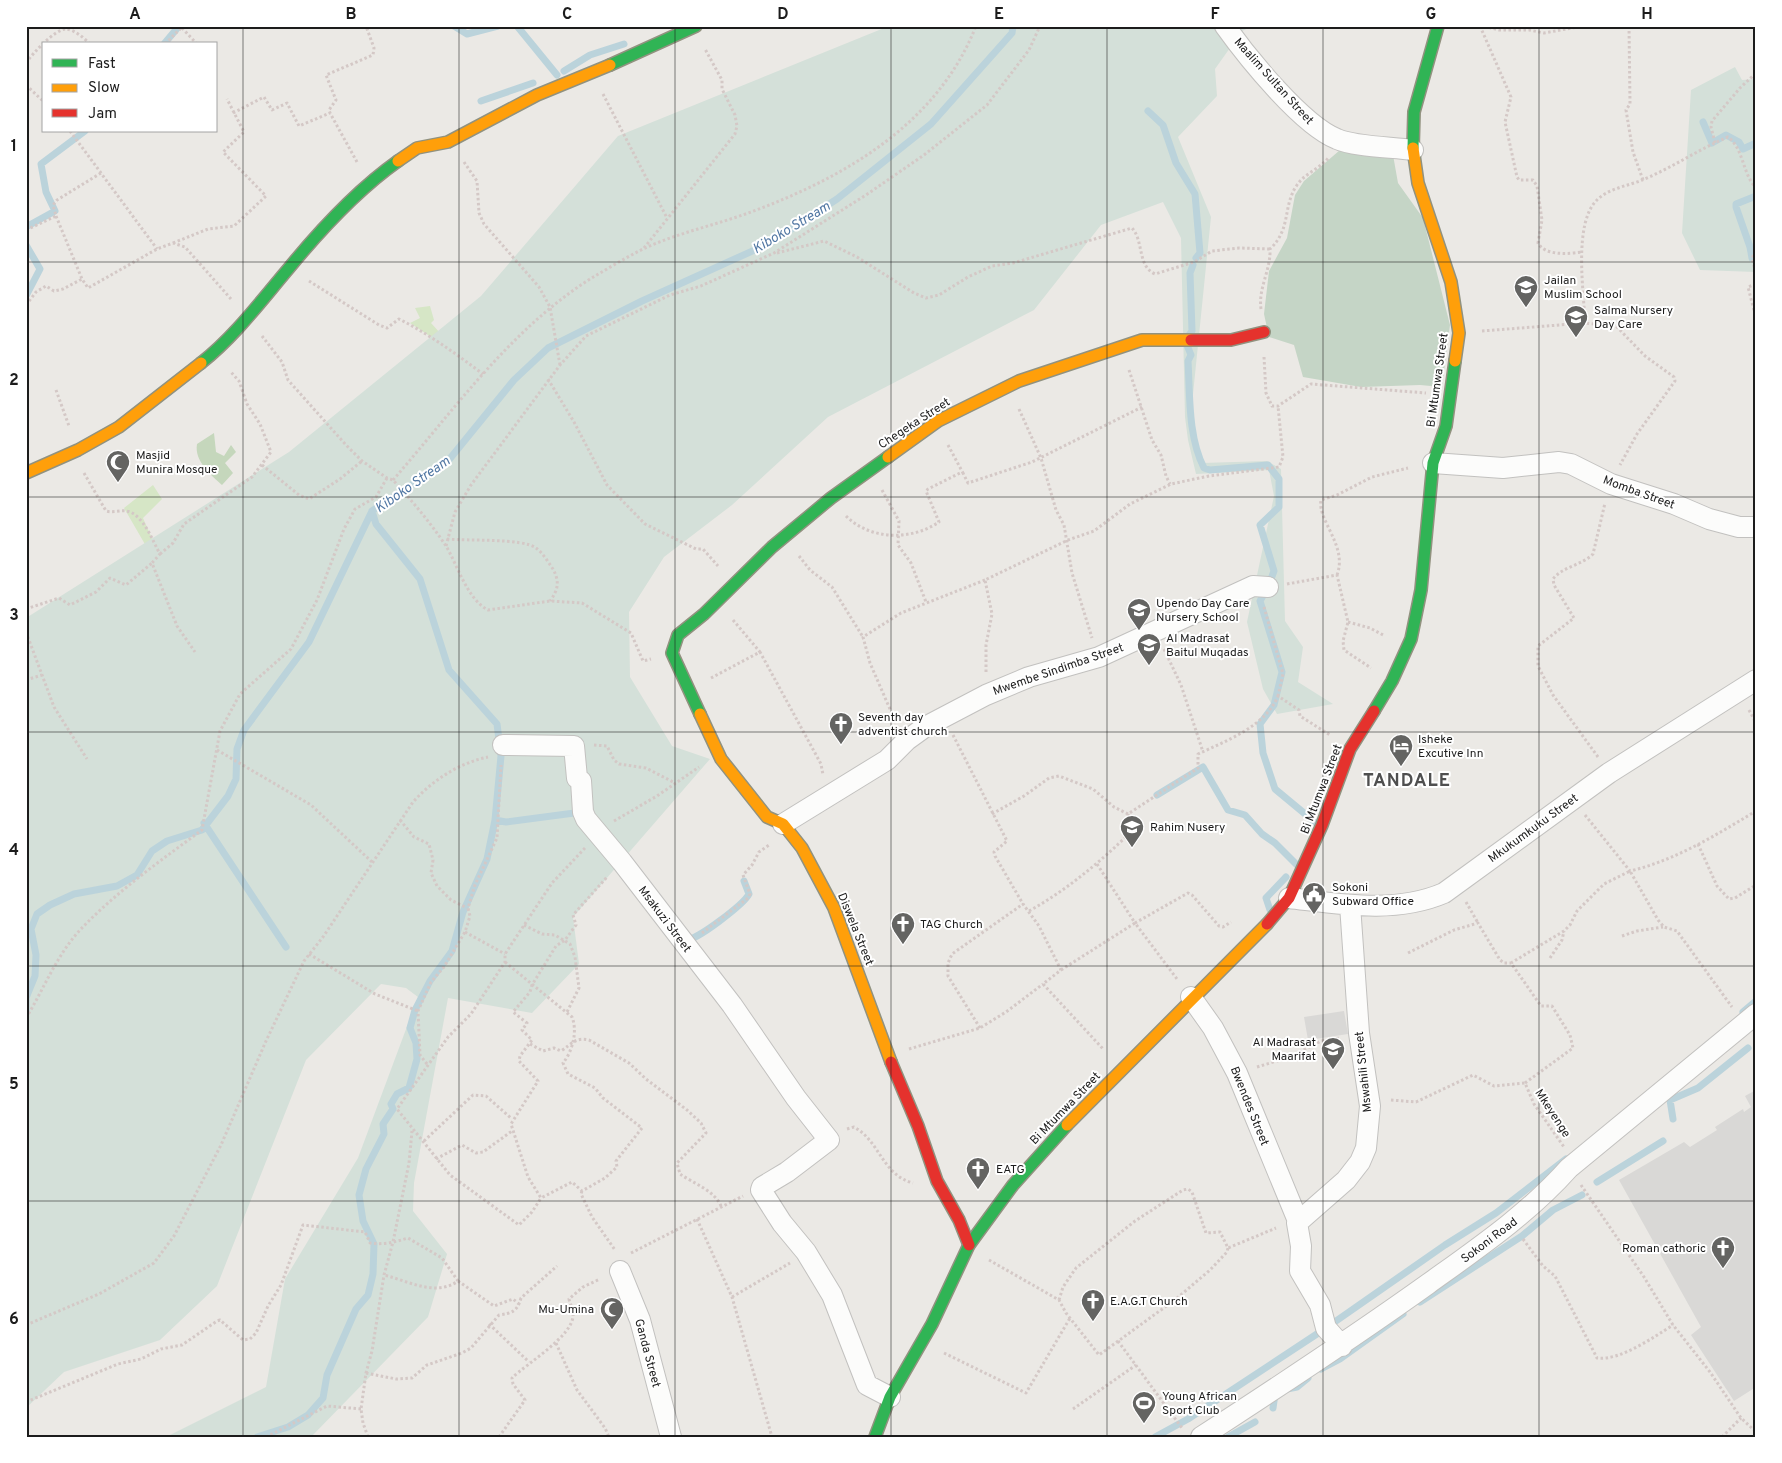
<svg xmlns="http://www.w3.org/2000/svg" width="1782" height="1463" font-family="Overpass,sans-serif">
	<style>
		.religious { fill: #d9d8d6 }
		.grass { fill: #d6e6c6 }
		.forest { fill: #c5d7bc }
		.wetland { fill: #d4e0d9 }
		.cemetery { fill: #c5d5c6 }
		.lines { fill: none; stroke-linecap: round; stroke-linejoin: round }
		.stream { stroke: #bbd3db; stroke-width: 7 }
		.street-casing { stroke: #c2c1bf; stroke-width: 22 }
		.fast-casing { stroke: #91927f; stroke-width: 14 }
		.slow-casing { stroke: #91927f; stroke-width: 14 }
		.jam-casing { stroke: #91927f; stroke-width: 14 }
		.path { stroke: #d4c8c6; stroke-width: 3; stroke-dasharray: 2.5 2.5; stroke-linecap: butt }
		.street { stroke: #fcfcfb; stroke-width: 20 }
		.fast { stroke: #30b455; stroke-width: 11 }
		.slow { stroke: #ff9f0a; stroke-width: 11 }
		.jam { stroke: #e5322d; stroke-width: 11 }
		.grid { fill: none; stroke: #1c1c1c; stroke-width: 1; stroke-opacity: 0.55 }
		.labels { text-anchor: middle; stroke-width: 4; stroke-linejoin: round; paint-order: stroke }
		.street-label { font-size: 12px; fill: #1c1c1c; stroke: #fff }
		.poi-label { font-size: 12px; fill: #1c1c1c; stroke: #fff; text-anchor: start }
		.water-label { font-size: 14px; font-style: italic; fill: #5177a3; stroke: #fff }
		.district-label { font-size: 18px; font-weight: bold; letter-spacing: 1px; fill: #4f4f4f; stroke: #fff }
		.neatline { fill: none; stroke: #1c1c1c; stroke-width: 2 }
		.grid-label { font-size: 16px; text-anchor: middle; font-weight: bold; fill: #1c1c1c }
	</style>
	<rect width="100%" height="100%" fill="#ebe9e5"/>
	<path class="religious" d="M1344,1011L1348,1034L1308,1040L1304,1017Z
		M1756,1090V1387L1734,1401L1691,1335L1701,1327L1619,1180L1684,1142L1690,1147L1717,1130L1715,1127L1743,1109L1744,1112L1751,1107L1745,1096Z"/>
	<path class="grass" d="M430,306L434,320L431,323L441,334L434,339L410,323L420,318L415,308Z
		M153,485L162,499L143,518L154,543L146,546L124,508Z"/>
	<path class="forest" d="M214,433L216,452L224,456L231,445L236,452L225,463L233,473L222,485C211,475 194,461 197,444Z"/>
	<path class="wetland" d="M889,26H1253L1242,31L1215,69L1217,96L1178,137L1211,217L1191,414L1202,463L1267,461L1281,469L1285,621L1303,647L1298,682L1333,704L1277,714L1263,689L1247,622L1274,496L1269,470L1196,474L1188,440L1185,417L1181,238L1163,202L1101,225L1034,310L828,417L732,505L664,557L629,612L630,677L672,746L710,759L573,917L579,964L532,1013L448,998L414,1183L413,1211L447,1254L428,1317L311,1437H166L266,1387L285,1279L358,1158L418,997L406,988L381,984L306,1060L217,1286L160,1340L64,1372L26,1408V618L289,452L481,296L618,136Z
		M1735,67L1742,80L1756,79V272L1700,270L1682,233L1691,90Z"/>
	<path class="cemetery" d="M1347,144L1393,155L1398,183L1423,218L1450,325L1442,387L1420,385L1361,387L1303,377L1294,345L1269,337L1264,314L1269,271L1287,238L1295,195L1304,181Z"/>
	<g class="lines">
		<path class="stream" d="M454,26L467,34L498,26
			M517,26L557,75
			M164,44L179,26
			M564,71L590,55L624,44
			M481,101L533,83
			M1148,111L1163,125L1176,163L1195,194L1200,253L1196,258
			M1703,122L1712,143L1726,135L1739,142L1743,149L1756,143
			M26,227L55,211L46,192L41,164L85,131
			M26,245L40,269L26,296
			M1752,258L1750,247L1736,207V204L1756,196
			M1189,335L1192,331L1190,273L1193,265
			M1187,345L1191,355L1188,361C1190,395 1188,437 1204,468L1210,470L1268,465L1279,479V507L1260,525L1274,571L1268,587L1260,601L1282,672L1274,705L1260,724L1263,753L1275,789L1316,823
			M1157,795L1203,767L1228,810L1245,815L1262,834L1275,843L1297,865
			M495,820L506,822L582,812
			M204,823L286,947
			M1270,910L1266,898L1286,877
			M686,940C696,941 744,904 749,894L744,881
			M1743,1012L1756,1001
			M26,1013V998L35,976L36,955L31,929L37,914L50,905L74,894L117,886L137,875L152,851L167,841L202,830L228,796L236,779L237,749L244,730L309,642L372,511L448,461L514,380L548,348L642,301L770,243L837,199L931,124L1012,33L1013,26
			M1673,1119L1670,1100L1698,1088L1748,1048
			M1597,1182L1663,1141
			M1420,1302L1522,1236L1553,1210L1582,1195
			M1321,1369L1340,1359L1403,1314
			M1287,1389L1297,1387L1308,1378
			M1273,1408L1275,1394
			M257,1437L288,1427L308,1415L323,1398L327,1375L356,1309L368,1295L373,1274L374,1244L363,1221L359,1195L366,1169L384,1134L383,1124L393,1109L391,1104L397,1094L409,1088L417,1059L416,1043L410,1028L415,1010L430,981L452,951L463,912L487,859L495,820L501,756L497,724L449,670L420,579L376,524L372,511
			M1155,1437L1188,1419L1326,1328L1445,1245L1496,1213L1566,1159
			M1228,1437L1255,1422"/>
		<g class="street-casing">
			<path id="street" d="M1225,26C1248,58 1302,125 1337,139C1355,147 1392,147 1413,150
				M1433,463L1503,468L1559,462L1571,464L1611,484L1674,504L1709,519L1739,527H1756
				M503,745L574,746L577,778L581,781L583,812L586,819L622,862L732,1005L796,1098L829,1140L787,1172L762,1187L761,1190L782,1223L806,1252L832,1295L867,1385L890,1397
				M783,824L887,760L907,740L925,727L986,695L1029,677L1099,657L1253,586L1268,587
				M1289,898C1341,904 1395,914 1444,893L1609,773L1756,680
				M1191,997L1213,1028L1237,1073L1298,1221
				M620,1271L640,1320L671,1437
				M1342,1346L1326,1328L1320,1305L1300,1271L1301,1246L1297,1223L1346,1180L1360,1162L1366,1148L1370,1106L1359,1033L1350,905
				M1201,1437C1278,1387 1354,1337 1428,1284C1478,1248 1528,1214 1569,1168L1756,1014"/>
		</g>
		<g class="fast-casing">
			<path id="fast" d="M610,65L696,26
				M1413,148L1414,112L1438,26
				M201,363C235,336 261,301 289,268C321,229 357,190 398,161
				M1374,711L1392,681L1411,639L1421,590L1433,463L1446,426L1455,361
				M700,714L672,653L678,635L704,614L772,547L831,498L888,457
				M875,1437L890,1397L932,1324L969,1245L1013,1185L1067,1125"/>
		</g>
		<g class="slow-casing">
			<path id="slow" d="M1413,148L1418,183L1451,282L1459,333L1455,361
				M398,161L417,148L448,142L537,95L610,65
				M888,457L938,421L1019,381L1142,340H1191
				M26,473L78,450L119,427L201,363
				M700,714L721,759L767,817L783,824L802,848L834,908L891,1062
				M1067,1125L1267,924"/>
		</g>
		<g class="jam-casing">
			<path id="jam" d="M1191,340H1231L1264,332
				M1267,924L1289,898L1322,825L1350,749L1374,711
				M891,1062L918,1126L937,1181L959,1220L969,1245"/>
		</g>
		<path class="path" d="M1480,26L1511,97L1505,122L1517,177L1519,180H1533L1537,186L1542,220L1538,243C1545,256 1568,254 1582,252
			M1484,26L1499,30H1529L1544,33L1583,26
			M1629,26L1630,104L1626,110L1633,152L1643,180
			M182,28L197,44
			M165,44L183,26
			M26,63C32,54 55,29 66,29C75,30 84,38 90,44
			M26,85L44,102
			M603,94L667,218
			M233,113L264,97L272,110L287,103L299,126L330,113
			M70,131L157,249
			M1715,143L1711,127L1712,121L1740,88L1756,73
			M357,162L330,113L329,110L336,100L326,75L373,55L374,48L366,26
			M464,162L477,181L479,213L484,224L539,287L550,307L560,365
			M56,216L82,279
			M26,230L56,216L53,205L57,200L101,173
			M173,243L208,229L234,226L266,196L223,152L244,132L227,99
			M644,248L735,134L737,126L735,115L722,89V80L705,49
			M1756,251L1752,258L1756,274
			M777,253L824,241L857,257L914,293L926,298L939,295L968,277L992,266L1013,263L1132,228C1144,241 1137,266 1155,274L1194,262L1212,251L1239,248L1270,249
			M309,281L379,325L387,328L399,319C429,334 456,354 483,374
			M1756,284L1748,287L1756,318
			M26,305L36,292L46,286L54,291L63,289L82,279L88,288L157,249L173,243L185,247L231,299
			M1261,309C1258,288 1271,270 1270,249C1292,228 1282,207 1297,185C1305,173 1320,169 1329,157
			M1585,323C1584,292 1573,223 1597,200C1609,188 1628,186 1642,180C1672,168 1699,149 1728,137C1744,149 1742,173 1756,188
			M1482,331L1585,323L1616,326L1645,356L1674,377L1675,381L1637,434L1620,465
			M262,336L282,362L288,380L346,445L362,461L387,478L393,480C412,501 430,522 446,546C458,566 467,599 488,610L550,601L582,603L631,633L643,661L651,659
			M1264,357L1266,393L1272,406H1278L1311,384L1426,393
			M1129,370L1152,440L1161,455L1166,476L1170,484
			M548,379L574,422L607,485L645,524L696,549H703L718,566
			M56,390L69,426
			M1019,409L1041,458L1056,510L1064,525L1072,573L1092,638
			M948,445L963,473
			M262,465L299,495L309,499L340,479L362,461
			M84,473L106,511C113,513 120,510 126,511C143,513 153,542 160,554L152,563L177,626L195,652
			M393,480C454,410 510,330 590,279C607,269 625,258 643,249C677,233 716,225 751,212C846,177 938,123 976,26
			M882,490L899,521L898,545L911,563L926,602
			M846,516C870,540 911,541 939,522L926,491L928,489L960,473H963L968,483L1032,462L1142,407
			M447,539C466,541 523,538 536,548C543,553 548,562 553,569C560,582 558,590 550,601
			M446,546L455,512L471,485L560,365L586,336L670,295L701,286L774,253L866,195L924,155L987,105L1029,50L1040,26
			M160,554L173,543L184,524L252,477L271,452L260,424L247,404L239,381L230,371
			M799,556L810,570L832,587L863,637
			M1337,575C1348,546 1317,520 1321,500L1337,495L1372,477L1408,468
			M1287,584L1337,575L1348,622L1343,641L1344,650L1371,668
			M1264,607L1283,674L1278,696
			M26,609L59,598L70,605L96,592L110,578L126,585L152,563
			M733,620L760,652
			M1348,622L1370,628L1385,636
			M26,632L54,707L87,759
			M1164,649L1181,685L1203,752
			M986,672V645L992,614L985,580L1068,540L1094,531L1130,504L1171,484L1209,476L1279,467L1283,457L1278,406
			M711,678L760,652L821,764L823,775
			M26,680L42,675
			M1749,710L1756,723
			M896,723L870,663L863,637L901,613L985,580
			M953,735L1007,841L994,852L995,856L1023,904L1039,926L1061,970L1043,984L1104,1050
			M594,745L607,746L614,760L619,764L646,768L675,783
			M217,750L311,805L372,862
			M1598,757L1553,695L1538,666V646L1574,618L1554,585L1553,579C1562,567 1582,565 1593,554L1605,503
			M992,814L1024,796L1049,778L1059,776L1093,789L1114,807L1128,814
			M1585,815L1630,871C1676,860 1716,835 1756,811
			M400,820L414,837L429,844L433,860L431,873L437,886L451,900L467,908
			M614,821L657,796L699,767
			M1698,844L1717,886L1729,899L1735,898L1756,885
			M585,848L552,883L505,954V962L471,1014L448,1037L397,1109L450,1175L519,1225L532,1212L541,1198L528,1177L511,1124L538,1081L519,1061L520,1056L532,1040L522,1030L527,1023L513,1012L530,992L532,985L556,946L565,940L576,925L573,915L607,877
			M1097,864L1135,923L1188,893L1192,895L1219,926L1223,927L1231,922
			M1466,902L1478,923
			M1029,911C1067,890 1100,862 1131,832L1128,814L1198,768V754C1226,741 1266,726 1278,696L1299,710L1300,716L1330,735
			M524,925L542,934L555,935L570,944L575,957L579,988L567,1012
			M465,932L505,954
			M702,933L748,898L750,894L743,875L752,865L759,852L769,845
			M1622,936L1637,931L1663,927
			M1408,953L1454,930L1478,923L1500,960L1504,963H1511
			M309,954L375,994L418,1011
			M1550,958L1562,940L1564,931
			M505,962L572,1017C578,1032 572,1052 563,1063L568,1074L595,1088L603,1098L642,1128L616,1161L617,1167L605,1178L582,1191L572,1182L541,1198
			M1061,970L1135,923L1177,979
			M26,1018C44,989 56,956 80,930C116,892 160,861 202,830L220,731L240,694L291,649L317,600L344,529L355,509L376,497L387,478
			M980,1028L948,976V963L952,954L1023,904
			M530,1044L543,1051L554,1048L561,1051C572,1044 575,1037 589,1040L629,1063L646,1079L687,1110L701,1123L706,1133L677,1163L680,1174C693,1183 715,1191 721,1206
			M909,1049L980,1028L1006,1012L1043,984
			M427,1064L420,1055L418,1011L431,982L444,967L465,932L470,916L468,908L475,885L497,838L501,765
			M1257,1067L1290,1057L1321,1041L1340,1038
			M1525,1083L1573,1048L1570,1035L1552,1006H1541L1511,963L1564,931L1570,925L1577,911L1604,884L1630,871L1658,920L1664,927L1677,931L1732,1007
			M1391,1100L1416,1102L1473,1075L1494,1086L1525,1083L1534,1104L1564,1147
			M847,1129L854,1127C880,1141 882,1175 913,1183
			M424,1141L473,1095L486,1096L512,1119
			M436,1159L462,1145L476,1153L483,1152L512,1131
			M1581,1185L1644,1277L1673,1325L1710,1372L1741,1418L1756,1432
			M582,1191L581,1194L592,1217L615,1250
			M697,1219L732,1297L772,1437
			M1523,1239L1543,1266L1555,1276L1597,1358C1620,1361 1654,1337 1673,1325
			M631,1253L743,1196
			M989,1260L1059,1300L1066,1313L1099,1355L1176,1299L1210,1270L1227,1252L1228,1248
			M458,1281L494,1306L513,1299L519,1304
			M732,1297L790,1263
			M1059,1300L1063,1287L1076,1268L1135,1221L1183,1190L1188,1189L1192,1192L1206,1233L1220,1232L1228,1248L1276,1228
			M489,1324L529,1362
			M26,1325L99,1294L154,1263L174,1236L221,1145L266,1041L304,961L323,937L413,802C433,780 459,763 488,757
			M1118,1341L1182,1428
			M556,1343L577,1390L605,1428L609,1437
			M944,1353L1026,1393L1070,1318
			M366,1373L396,1379L412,1378L427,1365L462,1353L471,1348L499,1315C512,1313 517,1312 521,1298L557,1266
			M26,1402L118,1364L141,1359L161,1349L182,1345L217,1321L220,1320L243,1340L250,1339L256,1333L268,1306L281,1285L303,1225L365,1232L370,1243C384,1245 395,1242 408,1238L442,1258L458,1281C436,1297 408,1281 384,1275
			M1073,1409L1136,1365
			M266,1437L327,1406L361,1409
			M368,1437L363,1423L361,1409L366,1373L372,1351L384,1275L393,1242L409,1163L412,1131
			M499,1437L525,1400L513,1384L512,1378C526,1364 575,1335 573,1314C573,1309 570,1304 569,1299L583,1287L600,1279
			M1550,1437H1557
			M1722,1437L1741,1418"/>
		<use href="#street" class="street"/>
		<use href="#fast" class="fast"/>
		<use href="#slow" class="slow"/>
		<use href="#jam" class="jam"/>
	</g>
	<path class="grid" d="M243,26V1437M459,26V1437M675,26V1437M891,26V1437M1107,26V1437M1323,26V1437M1539,26V1437M26,262H1756M26,497H1756M26,732H1756M26,966H1756M26,1201H1756"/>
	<defs>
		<g id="school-pin" transform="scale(1.25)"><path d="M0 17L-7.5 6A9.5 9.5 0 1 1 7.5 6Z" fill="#646462" stroke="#fff"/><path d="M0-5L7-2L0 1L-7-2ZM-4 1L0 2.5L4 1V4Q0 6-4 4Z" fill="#fff"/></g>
		<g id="mosque-pin" transform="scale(1.25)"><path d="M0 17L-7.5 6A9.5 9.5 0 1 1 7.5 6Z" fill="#646462" stroke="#fff"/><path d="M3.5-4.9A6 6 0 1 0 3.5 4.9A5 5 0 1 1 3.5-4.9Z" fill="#fff"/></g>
		<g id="church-pin" transform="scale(1.25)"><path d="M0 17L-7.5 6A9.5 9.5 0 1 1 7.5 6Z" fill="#646462" stroke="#fff"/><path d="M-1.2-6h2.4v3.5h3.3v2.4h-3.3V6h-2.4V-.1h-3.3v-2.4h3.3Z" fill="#fff"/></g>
		<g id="hotel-pin" transform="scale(1.25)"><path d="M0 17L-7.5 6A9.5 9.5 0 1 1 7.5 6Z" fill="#646462" stroke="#fff"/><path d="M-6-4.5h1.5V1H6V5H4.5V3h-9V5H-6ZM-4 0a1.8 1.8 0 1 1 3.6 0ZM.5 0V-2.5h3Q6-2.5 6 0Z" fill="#fff"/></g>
		<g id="civic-pin" transform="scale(1.25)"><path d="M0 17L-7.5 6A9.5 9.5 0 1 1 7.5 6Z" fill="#646462" stroke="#fff"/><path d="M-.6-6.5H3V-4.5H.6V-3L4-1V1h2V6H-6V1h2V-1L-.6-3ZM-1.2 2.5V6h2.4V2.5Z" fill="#fff"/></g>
		<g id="stadium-pin" transform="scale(1.25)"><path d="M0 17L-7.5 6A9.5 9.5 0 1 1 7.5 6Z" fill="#646462" stroke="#fff"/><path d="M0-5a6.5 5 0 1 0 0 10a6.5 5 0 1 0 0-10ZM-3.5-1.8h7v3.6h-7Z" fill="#fff"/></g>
	</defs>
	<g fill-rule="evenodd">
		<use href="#school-pin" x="1526" y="287"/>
		<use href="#school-pin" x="1576" y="317"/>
		<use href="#mosque-pin" x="118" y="462"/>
		<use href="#school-pin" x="1139" y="610"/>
		<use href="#school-pin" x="1149" y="645"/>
		<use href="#church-pin" x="841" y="724"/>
		<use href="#hotel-pin" x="1401" y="746"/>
		<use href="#school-pin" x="1132" y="827"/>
		<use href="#civic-pin" x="1314" y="894"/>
		<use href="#church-pin" x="903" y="924"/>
		<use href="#school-pin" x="1333" y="1049"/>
		<use href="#church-pin" x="978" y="1169"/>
		<use href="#church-pin" x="1723" y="1248"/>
		<use href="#church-pin" x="1093" y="1301"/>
		<use href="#mosque-pin" x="612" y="1309"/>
		<use href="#stadium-pin" x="1144" y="1403"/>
	</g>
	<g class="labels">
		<g class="street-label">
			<text transform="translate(1274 81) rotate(48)" y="4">Maalim Sultan Street</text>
			<text transform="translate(1437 380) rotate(-82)" y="4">Bi Mtumwa Street</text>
			<text transform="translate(914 423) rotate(-33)" y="4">Chegeka Street</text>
			<text transform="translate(1639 492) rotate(20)" y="4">Momba Street</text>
			<text transform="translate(1058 669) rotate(-19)" y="4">Mwembe Sindimba Street</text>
			<text transform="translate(1321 789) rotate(-69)" y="4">Bi Mtumwa Street</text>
			<text transform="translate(1533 828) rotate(-36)" y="4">Mkukumkuku Street</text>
			<text transform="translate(665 919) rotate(53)" y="4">Msakuzi Street</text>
			<text transform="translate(856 929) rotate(68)" y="4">Diswela Street</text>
			<text transform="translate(1363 1072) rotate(-96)" y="4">Mswahili Street</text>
			<text transform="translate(1250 1106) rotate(68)" y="4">Bwendes Street</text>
			<text transform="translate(1065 1108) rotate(-46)" y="4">Bi Mtumwa Street</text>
			<text transform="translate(1553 1113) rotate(57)" y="4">Mkeyenge</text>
			<text transform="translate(1489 1240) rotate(-37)" y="4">Sokoni Road</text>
			<text transform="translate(648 1353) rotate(75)" y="4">Ganda Street</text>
		</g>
		<g class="poi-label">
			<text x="1544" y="284">Jailan<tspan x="1544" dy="14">Muslim School</tspan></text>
			<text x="1594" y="314">Salma Nursery<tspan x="1594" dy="14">Day Care</tspan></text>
			<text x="136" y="459">Masjid<tspan x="136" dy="14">Munira Mosque</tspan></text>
			<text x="1156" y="607">Upendo Day Care<tspan x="1156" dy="14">Nursery School</tspan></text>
			<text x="1166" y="642">Al Madrasat<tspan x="1166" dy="14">Baitul Muqadas</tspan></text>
			<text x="858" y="721">Seventh day<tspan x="858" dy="14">adventist church</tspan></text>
			<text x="1418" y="743">Isheke<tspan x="1418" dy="14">Excutive Inn</tspan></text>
			<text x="1150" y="831">Rahim Nusery</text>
			<text x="1332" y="891">Sokoni<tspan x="1332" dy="14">Subward Office</tspan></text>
			<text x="920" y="928">TAG Church</text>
			<text x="1316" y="1046" text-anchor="end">Al Madrasat<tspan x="1316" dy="14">Maarifat</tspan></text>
			<text x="996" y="1173">EATG</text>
			<text x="1706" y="1252" text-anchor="end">Roman cathoric</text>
			<text x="1110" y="1305">E.A.G.T Church</text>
			<text x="594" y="1313" text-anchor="end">Mu-Umina</text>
			<text x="1162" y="1400">Young African<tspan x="1162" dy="14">Sport Club</tspan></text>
		</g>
		<g class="water-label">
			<text transform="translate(791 227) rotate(-31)" y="5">Kiboko Stream</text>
			<text transform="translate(412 484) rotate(-35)" y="5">Kiboko Stream</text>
		</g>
		<g class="district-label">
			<text x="1407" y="786">TANDALE</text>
		</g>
	</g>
	<rect width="1782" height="1463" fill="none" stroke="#ffffff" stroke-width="55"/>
	<rect x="42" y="42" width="175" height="90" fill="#ffffff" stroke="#a4a4a4"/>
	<rect x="52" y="59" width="25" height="8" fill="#30b455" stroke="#a4a4a4"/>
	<text x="88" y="68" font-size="15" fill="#1c1c1c">Fast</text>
	<rect x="52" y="84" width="25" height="8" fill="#ff9f0a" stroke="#a4a4a4"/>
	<text x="88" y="92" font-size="15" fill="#1c1c1c">Slow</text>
	<rect x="52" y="109" width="25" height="8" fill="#e5322d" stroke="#a4a4a4"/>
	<text x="88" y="118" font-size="15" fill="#1c1c1c">Jam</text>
	<rect x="28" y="28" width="1726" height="1408" class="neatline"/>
	<g class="grid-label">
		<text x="135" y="19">A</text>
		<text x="351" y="19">B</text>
		<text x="567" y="19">C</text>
		<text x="783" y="19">D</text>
		<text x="999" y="19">E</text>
		<text x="1215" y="19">F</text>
		<text x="1431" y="19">G</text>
		<text x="1647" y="19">H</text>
		<text x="14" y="151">1</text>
		<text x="14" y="385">2</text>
		<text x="14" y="620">3</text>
		<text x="14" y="855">4</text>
		<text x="14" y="1089">5</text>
		<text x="14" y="1324">6</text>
	</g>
</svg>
